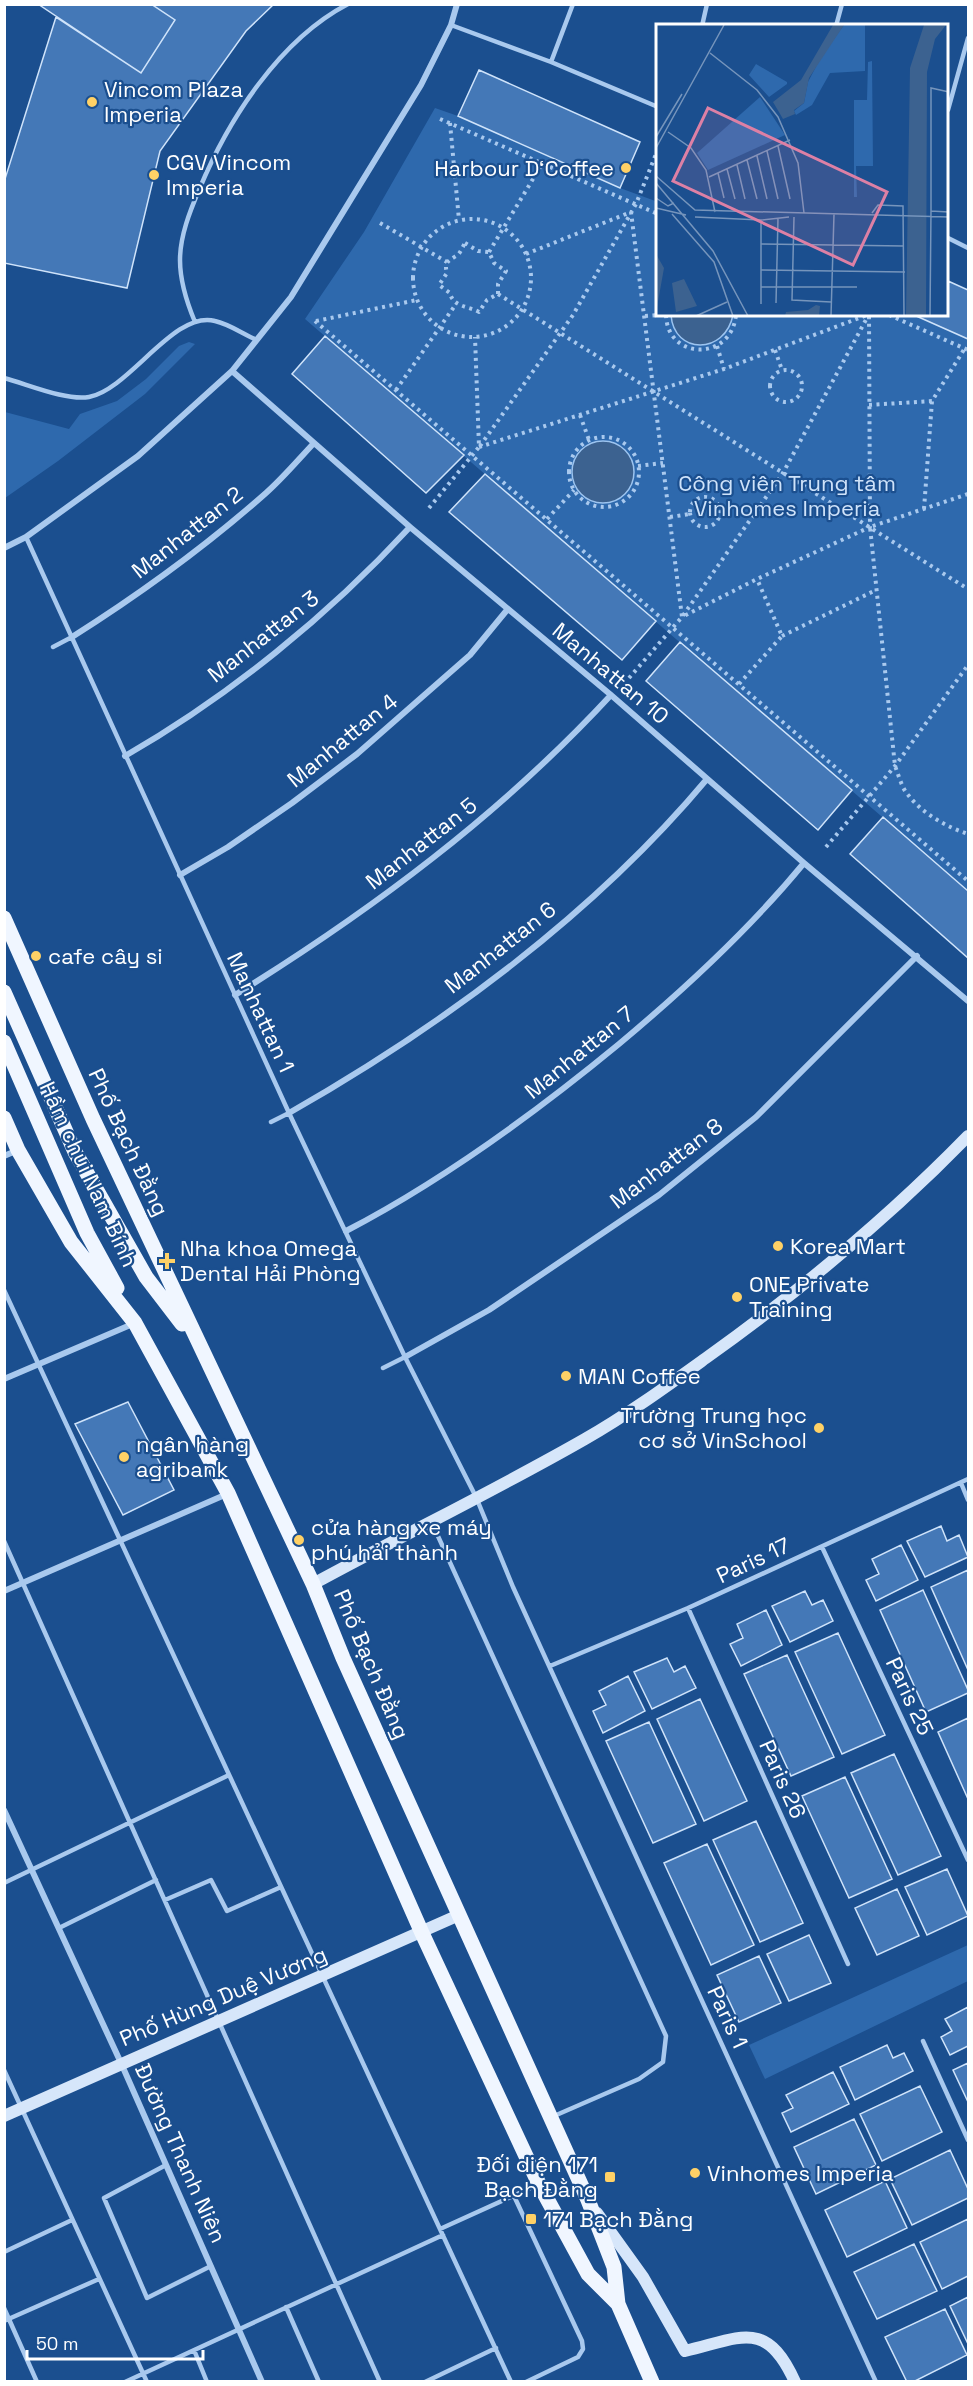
<svg xmlns="http://www.w3.org/2000/svg" width="973" height="2386" font-family="'Space Grotesk',sans-serif">
	<style>
		.green { fill: #2e69ad }
		.water { fill: #3c6290; stroke: #9cc4f0; stroke-width: 1.5 }
		.building { fill: #4478b7; stroke: #cfe3fa; stroke-width: 1.5 }
		.lines { fill: none; stroke-linecap: round; stroke-linejoin: round }
		.path { stroke: #a9c9ee; stroke-width: 4; stroke-dasharray: 3 4.5; stroke-linecap: butt }
		.lane { stroke: #a9c9ee; stroke-width: 4.5 }
		.street { stroke: #a9c9ee; stroke-width: 6 }
		.secondary { stroke: #d6e6fa; stroke-width: 12 }
		.primary { stroke: #f0f6ff; stroke-width: 15 }
		.poi-dot { fill: #ffd166; stroke: #1b4f8f; stroke-width: 2 }
		.labels { text-anchor: middle; stroke-width: 4.5; stroke-linejoin: round; paint-order: stroke }
		.poi-label { font-size: 22px; fill: #fff; stroke: #1b4f8f; text-anchor: start }
		.park-label { font-size: 22px; fill: #cfe3fa; stroke: #1b4f8f }
		.street-label { font-size: 22px; fill: #fff; stroke: #1b4f8f }
		.inset-road { fill: none; stroke: #7695bc; stroke-width: 1.5 }
		.view { fill: #dd80a5; fill-opacity: 0.15; stroke: #dd80a5; stroke-width: 3 }
		.inset-edge { fill: none; stroke: #fff; stroke-width: 3 }
	</style>
	<rect width="100%" height="100%" fill="#1b4f8f"/>
	<path class="green" d="M435,108L458,116L620,188L658,202V315H914L968,339V891L305,319L364,232Z
		M189,342L195,344L145,394L58,461L5,498V412L69,429L80,414L117,401L146,379L179,346Z
		M968,1945V1981L765,2079L749,2045Z"/>
	<path class="water" d="M671,315H733C725,355 674,355 671,315Z
		M572 472a31 31 0 1 1 62 0a31 31 0 1 1-62 0Z"/>
	<path class="building" d="M38,4H151L175,20L141,73Z
		M151,4H274L246,31L160,151L127,288L4,263V182L56,17L141,73L175,20Z
		M479,70L640,142L620,188L458,116Z
		M948,281L968,290V339L914,315H948Z
		M325,336L464,455L426,493L292,374Z
		M485,474L656,621L622,660L449,512Z
		M680,642L852,790L818,830L646,681Z
		M883,817L968,891V958L850,854Z
		M128,1402L174,1490L123,1515L75,1424Z
		M941,1526L947,1541L959,1535L968,1557L925,1577L907,1541Z
		M901,1545L918,1580L876,1601L866,1580L879,1574L872,1559Z
		M968,1570V1670L931,1587Z
		M923,1590L968,1690V1693L926,1712L880,1610Z
		M805,1591L812,1605L823,1600L833,1621L790,1642L772,1606Z
		M766,1610L782,1645L741,1666L730,1644L743,1638L737,1624Z
		M838,1633L885,1735L842,1754L795,1652Z
		M787,1655L834,1757L791,1776L744,1674Z
		M667,1658L674,1672L685,1666L696,1688L652,1709L634,1672Z
		M628,1676L645,1711L603,1733L593,1711L606,1705L599,1691Z
		M700,1699L747,1801L704,1821L657,1719Z
		M968,1718V1799L938,1732Z
		M649,1722L696,1824L653,1843L606,1741Z
		M894,1754L941,1856L898,1875L851,1773Z
		M845,1777L892,1879L849,1898L802,1796Z
		M756,1821L803,1923L760,1942L713,1840Z
		M707,1844L754,1945L711,1965L664,1863Z
		M947,1869L968,1916L927,1935L905,1887Z
		M897,1889L919,1936L877,1955L855,1908Z
		M809,1935L831,1983L789,2001L767,1954Z
		M759,1956L781,2003L739,2022L717,1975Z
		M968,2007V2046L950,2055L941,2037L952,2031L945,2019Z
		M887,2045L893,2058L904,2053L913,2071L855,2100L840,2067Z
		M968,2063V2102L953,2070Z
		M833,2072L849,2104L791,2132L782,2113L793,2108L786,2095Z
		M920,2086L942,2132L882,2161L860,2114Z
		M854,2119L876,2165L816,2194L794,2147Z
		M950,2150L968,2189V2198L912,2225L890,2179Z
		M885,2181L907,2228L847,2257L825,2210Z
		M968,2219V2276L942,2289L920,2242Z
		M914,2244L937,2291L877,2319L854,2272Z
		M968,2297V2344L950,2306Z
		M945,2309L967,2355L913,2382H907L885,2337Z"/>
	<g class="lines">
		<path class="path" d="M440,119L658,214
			M450,123L459,220
			M413 278a59 59 0 1 1 118 0a59 59 0 1 1-118 0Z
			M380,223L447,262
			M465,243L478,251L489,252L494,263L506,271L498,284V294L487,300L479,312C468,306 453,307 450,293L439,285L447,273C444,263 448,261 456,256C460,254 462,248 465,243Z
			M489,252L542,164
			M526,254L631,212L682,617L757,579L870,527L869,315
			M498,294L968,589
			M666,315C667,360 731,362 736,315
			M889,315L968,350
			M645,316L658,315
			M315,321L968,881
			M316,321L417,300
			M717,346L724,369
			M775,350L782,370
			M770 386a16 16 0 1 1 32 0a16 16 0 1 1-32 0Z
			M396,390L456,304
			M869,405L932,401L965,348
			M580,415L589,440
			M569 472a35 35 0 1 1 70 0a35 35 0 1 1-70 0Z
			M480,446L573,315L636,204L658,149
			M479,447L724,369L867,315
			M638,466L663,463
			M968,494L870,527L895,766C899,776 902,789 909,796C923,814 947,827 968,834
			M690 512a15 15 0 1 1 30 0a15 15 0 1 1-30 0Z
			M429,508L479,447L475,337
			M924,509L932,401
			M670,517L690,514
			M547,519L574,490
			M782,636L876,590
			M629,678L682,617L783,473L868,316
			M739,684L782,636L757,579
			M826,847L895,766L968,665"/>
		<path class="lane" d="M451,25L551,62L658,107
			M702,26L707,4
			M836,26L842,4
			M551,62L573,4
			M948,110L968,38
			M948,238L968,248
			M195,322C187,303 180,281 180,260C180,236 190,211 199,190C228,120 279,40 348,4
			M4,378C27,384 66,401 89,397C130,389 174,310 215,321C229,324 243,334 257,340
			M26,537L289,1113L405,1357L476,1497L513,1587L876,2382
			M53,647L72,637
			M271,1122L289,1113
			M4,1290L511,2382
			M383,1368L405,1357
			M961,1483L968,1500
			M432,1523L666,2036L663,2062L639,2079L554,2116
			M4,1541L380,2382
			M822,1547L968,1860
			M688,1608L848,1964
			M550,1666L688,1608L968,1479
			M4,1883L229,1775
			M165,1900L211,1880L227,1911L281,1887
			M59,1928L156,1880
			M923,2041L968,2140
			M4,2070L147,2382
			M166,2165L104,2198L147,2298L211,2266
			M514,2196L582,2341L583,2349L578,2357L526,2382
			M440,2229L537,2185
			M4,2252L72,2220
			M286,2307L319,2382
			M4,2308L37,2382
			M4,2321L99,2279
			M194,2350L207,2382
			M125,2382L443,2235
			M425,2382L496,2348"/>
		<path class="street" d="M232,371L410,527L611,695L804,863L968,1001
			M4,548L26,537L138,456L232,371L291,297L421,85L451,25L457,4
			M72,637C140,594 206,546 266,493C283,478 298,460 314,443
			M125,756C229,696 328,616 410,527
			M180,875L228,847L292,803L357,754L470,655L507,610
			M235,995C372,910 501,814 611,695
			M289,1113C442,1026 594,914 707,779
			M4,1156L18,1150
			M346,1231C444,1180 534,1114 619,1044C686,988 749,930 804,863
			M405,1357L489,1310L659,1195L756,1117L917,956
			M4,1379L135,1323
			M4,1591L227,1494
			M4,1810L121,2063L262,2382"/>
		<path class="secondary" d="M313,1584C403,1535 496,1490 585,1439C627,1415 667,1386 706,1358C800,1291 888,1218 968,1136
			M4,2116L459,1915
			M597,2213L643,2277L685,2351C741,2338 766,2318 795,2382"/>
		<path class="primary" d="M4,918L93,1119L313,1584L343,1658L588,2200L614,2267L618,2304
			M4,992L75,1152L146,1277L182,1324
			M4,1042L87,1233L117,1288
			M4,1118L18,1150L71,1242L135,1323L228,1493L422,1933L539,2184L588,2274L618,2304L652,2382"/>
	</g>
	<g class="poi-dot">
		<circle cx="92" cy="102" r="6"/>
		<circle cx="626" cy="168" r="6"/>
		<circle cx="154" cy="175" r="6"/>
		<circle cx="36" cy="956" r="6"/>
		<circle cx="778" cy="1246" r="6"/>
		<path d="M164 1252h6v6h6v6h-6v6h-6v-6h-6v-6h6z"/>
		<circle cx="737" cy="1297" r="6"/>
		<circle cx="566" cy="1376" r="6"/>
		<circle cx="819" cy="1428" r="6"/>
		<circle cx="124" cy="1457" r="6"/>
		<circle cx="299" cy="1540" r="6"/>
		<circle cx="695" cy="2173" r="6"/>
		<rect x="604" y="2171" width="12" height="12" rx="3"/>
		<rect x="525" y="2213" width="12" height="12" rx="3"/>
	</g>
	<g class="labels">
		<g class="poi-label">
			<text x="104" y="97">Vincom Plaza<tspan x="104" dy="25">Imperia</tspan></text>
			<text x="166" y="170">CGV Vincom<tspan x="166" dy="25">Imperia</tspan></text>
			<text x="614" y="176" text-anchor="end">Harbour D‘Coffee</text>
			<text x="48" y="964">cafe cây si</text>
			<text x="790" y="1254">Korea Mart</text>
			<text x="180" y="1256">Nha khoa Omega<tspan x="180" dy="25">Dental Hải Phòng</tspan></text>
			<text x="749" y="1292">ONE Private<tspan x="749" dy="25">Training</tspan></text>
			<text x="578" y="1384">MAN Coffee</text>
			<text x="807" y="1423" text-anchor="end">Trường Trung học<tspan x="807" dy="25">cơ sở VinSchool</tspan></text>
			<text x="136" y="1452">ngân hàng<tspan x="136" dy="25">agribank</tspan></text>
			<text x="311" y="1535">cửa hàng xe máy<tspan x="311" dy="25">phú hải thành</tspan></text>
			<text x="598" y="2172" text-anchor="end">Đối diện 171<tspan x="598" dy="25">Bạch Đằng</tspan></text>
			<text x="707" y="2181">Vinhomes Imperia</text>
			<text x="543" y="2227">171 Bạch Đằng</text>
		</g>
		<g class="park-label">
			<text x="787" y="491">Công viên Trung tâm<tspan x="787" dy="25">Vinhomes Imperia</tspan></text>
		</g>
		<g class="street-label">
			<text transform="translate(187 532) rotate(-38)" y="8">Manhattan 2</text>
			<text transform="translate(263 636) rotate(-38)" y="8">Manhattan 3</text>
			<text transform="translate(611 673) rotate(40)" y="8">Manhattan 10</text>
			<text transform="translate(342 740) rotate(-39)" y="8">Manhattan 4</text>
			<text transform="translate(421 843) rotate(-38)" y="8">Manhattan 5</text>
			<text transform="translate(500 947) rotate(-38)" y="8">Manhattan 6</text>
			<text transform="translate(261 1012) rotate(65)" y="8">Manhattan 1</text>
			<text transform="translate(579 1052) rotate(-39)" y="8">Manhattan 7</text>
			<text transform="translate(129 1142) rotate(65)" y="8">Phố Bạch Đằng</text>
			<text transform="translate(666 1163) rotate(-37)" y="8">Manhattan 8</text>
			<text transform="translate(89 1174) rotate(65)" y="8">Hầm chui Nam Bính</text>
			<text transform="translate(753 1560) rotate(-25)" y="8">Paris 17</text>
			<text transform="translate(372 1664) rotate(67)" y="8">Phố Bạch Đằng</text>
			<text transform="translate(910 1696) rotate(65)" y="8">Paris 25</text>
			<text transform="translate(783 1779) rotate(66)" y="8">Paris 26</text>
			<text transform="translate(223 1996) rotate(-23)" y="8">Phố Hùng Duệ Vương</text>
			<text transform="translate(728 2017) rotate(65)" y="8">Paris 1</text>
			<text transform="translate(181 2153) rotate(66)" y="8">Đường Thanh Niên</text>
		</g>
	</g>
	<g transform="translate(656 24)">
		<rect width="292" height="292" fill="#1b4f8f"/>
		<path d="M188,1H209V47L174,49L156,81L140,91L138,87L148,79L152,58L166,31ZM216,37L217,142H200L201,173H198V76H211L212,38ZM100,40L131,58V60L113,73L93,51ZM104,73L129,111L52,146L41,129Z" fill="#2e69ad"/>
		<path d="M177,1H188L153,54L148,79L138,86L139,90L127,95L117,78L145,56ZM268,1H290L279,15L271,48L270,292H250L254,44ZM0,230L8,244L0,289ZM28,255L41,282L20,288L16,259ZM160,281L164,282L163,292H129L130,288L152,286Z" fill="#3c6290"/>
		<path class="inset-road" d="M54,29L101,66L122,93L142,139L148,189M12,108L35,124L50,146L59,188M0,113L26,70M122,122L134,175M0,124L68,1M111,127L122,175M101,132L111,175M91,136L101,175M81,141L89,175M71,145L79,175M62,149L68,174M0,152L39,186L293,193M53,153L134,116M0,159L57,227L92,292M0,174L12,182L18,179M0,184L30,191M275,187V64L293,68M216,189L222,181L247,182L248,292M16,190L58,238L77,292M39,193L105,196L133,193M138,193L136,276L175,278M105,196V280M105,220L248,222M105,246L249,248M105,263H201M120,279L122,194M40,292L71,278M175,292L178,190M274,292L275,187L293,188"/>
		<path class="view" d="M52,84L231,168L197,241L17,157Z"/>
		<rect width="292" height="292" class="inset-edge"/>
	</g>
	<rect width="973" height="2386" fill="none" stroke="#ffffff" stroke-width="12"/>
	<path d="M27 2350v9h176v-9" fill="none" stroke="#ffffff" stroke-width="3"/>
	<text x="36" y="2350" font-size="18" fill="#ffffff" stroke="#1b4f8f" stroke-width="4.5" paint-order="stroke">50 m</text>
</svg>
